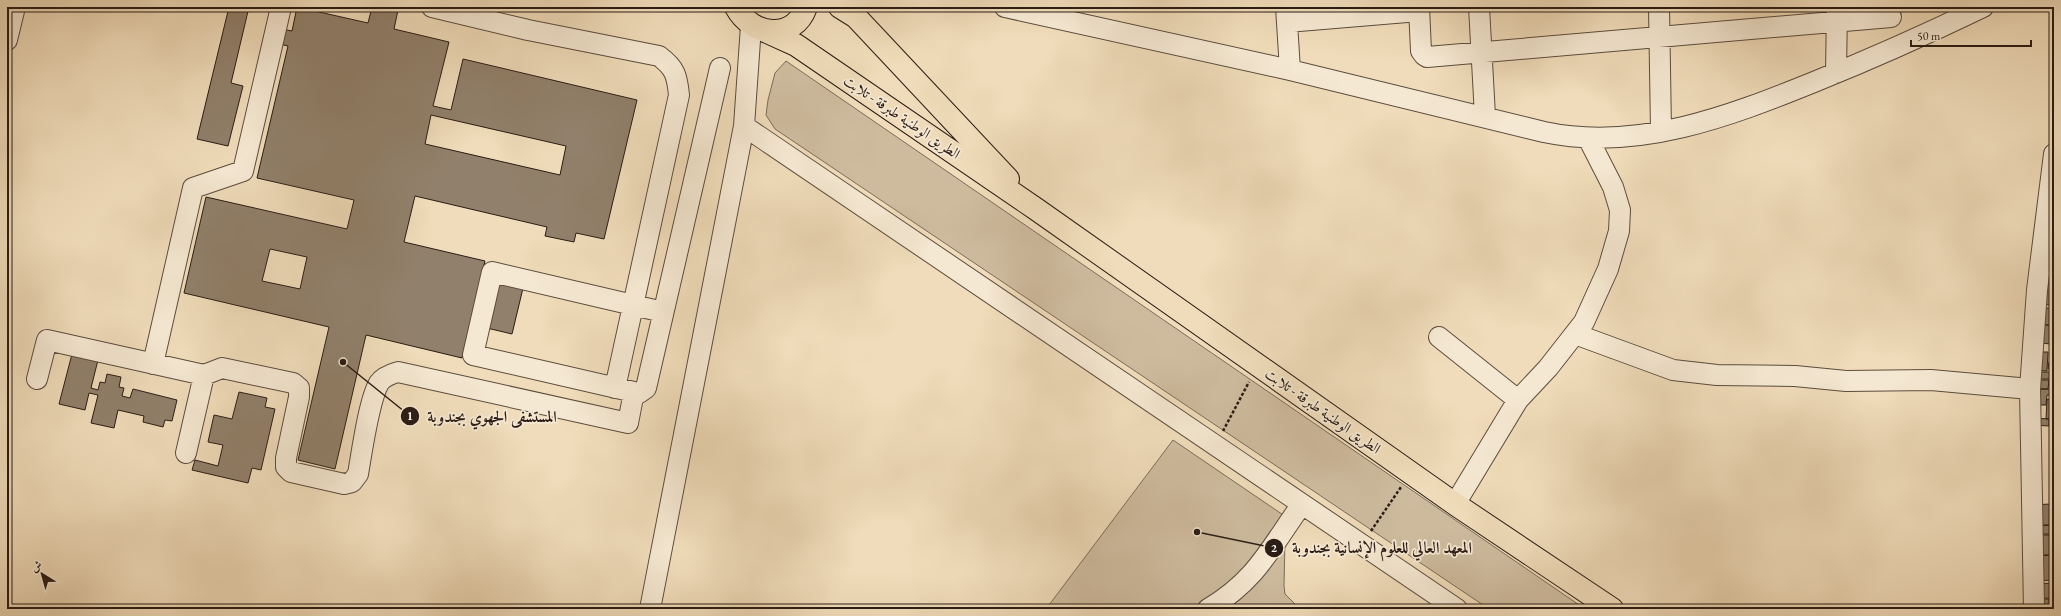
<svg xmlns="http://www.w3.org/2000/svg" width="2061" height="616" font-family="'EB Garamond',Amiri,serif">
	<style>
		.green { fill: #cebb9e; stroke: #7c6c5a }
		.building { fill: #91806b; stroke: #2a1c15; fill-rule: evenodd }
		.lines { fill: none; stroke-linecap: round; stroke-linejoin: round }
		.minor-casing { stroke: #5c4c3e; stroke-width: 22 }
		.major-casing { stroke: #2a1c15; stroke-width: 24 }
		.path { stroke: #2a1c15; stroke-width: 2.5; stroke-dasharray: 3 2; stroke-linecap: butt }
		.minor { stroke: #f5e8d2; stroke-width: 20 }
		.major { stroke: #f0dcba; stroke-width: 22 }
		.labels { text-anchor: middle; stroke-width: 3.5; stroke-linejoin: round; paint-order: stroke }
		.street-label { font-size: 15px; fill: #2a1c15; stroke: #f5e8d2 }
		.leader { fill: none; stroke: #2a1c15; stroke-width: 1.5 }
		.callout-dot { fill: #2a1c15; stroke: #f5e8d2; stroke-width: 1.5 }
		.mark-label { font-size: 12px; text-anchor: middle; font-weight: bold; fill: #fff }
		.callout-label { font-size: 16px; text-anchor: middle; font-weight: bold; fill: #2a1c15; stroke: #f5e8d2; stroke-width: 3.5; stroke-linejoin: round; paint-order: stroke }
	</style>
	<rect width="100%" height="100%" fill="#f0dcba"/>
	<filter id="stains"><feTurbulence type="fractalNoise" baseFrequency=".005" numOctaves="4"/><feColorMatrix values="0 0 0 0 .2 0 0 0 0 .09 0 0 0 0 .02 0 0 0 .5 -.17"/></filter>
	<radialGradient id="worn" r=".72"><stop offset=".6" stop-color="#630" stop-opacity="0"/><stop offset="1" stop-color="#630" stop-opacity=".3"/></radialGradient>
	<path class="green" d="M786,61L1585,609H1489L775,129L766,115L768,100L775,73Z
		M1173,440L1295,523L1285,541L1284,586L1285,594L1300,609H1046Z"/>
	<path class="building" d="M229,7H249L231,83L243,86L228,146L197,139Z
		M297,7L368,23L372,7H385L398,10L394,29L449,42L433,106L451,110L463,59L637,100L604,239L576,233L574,242L545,236L547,227L415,196L404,242L485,261L482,274L524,284L512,334L470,324L462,358L366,335L335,469L298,460L329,327L184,293L206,197L347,229L354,200L257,178L288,46L279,44L282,29L292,31ZM431,115L566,146L560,175L425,144ZM270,249L307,257L300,289L262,281Z
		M2035,278L2054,281V306L2031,302Z
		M2041,307L2054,309L2053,326L2038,323Z
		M2039,324L2053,326L2050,344L2035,342Z
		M2037,352H2048L2047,371L2035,370Z
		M72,354L98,360L91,388L98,390L100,382L105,383L107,374L121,377L119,387L124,388L122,396L130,398L133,389L177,400L172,421L165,420L163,427L143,422L144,416L118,410L114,428L91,423L98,395L89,393L85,410L59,404Z
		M2049,362H2054V370L2048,369Z
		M2038,372H2054V379H2038Z
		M2034,380H2049L2048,389H2034Z
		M2050,388H2054V426H2051V419H2046L2047,399L2050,400Z
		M2039,389H2050V395H2047L2046,405H2038Z
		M239,392L267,398L265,407L275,409L261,470L252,468L248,483L192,470L195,460L218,466L223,445L208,442L214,415L232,419Z
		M2035,418L2049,419V426L2034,425Z
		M2051,504V525H2032L2031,505Z
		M2054,525V534H2037V526Z
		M2033,535H2053V555H2033Z
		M2054,555V580L2034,581V556Z
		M2054,583V603H2050V598L2033,599L2032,584Z
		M2036,599H2049V604L2036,605Z
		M1278,604L1283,609H1272Z"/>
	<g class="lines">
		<g class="minor-casing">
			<path id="minor" d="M432,7L528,30L659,56C675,68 677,75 679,95L615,388
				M1005,7L1290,70L1544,132C1637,152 1730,116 1814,82C1871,59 1927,34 1983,7
				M1286,7L1290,70
				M1419,7L1421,51L1424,55L1427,57L1891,17
				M1479,7L1485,116
				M1659,7L1661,131
				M1287,22L1419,11
				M7,40L15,7
				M1836,73L1837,7
				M744,126L1457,609
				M663,312L492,272L473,355L634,392L639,393L646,388L720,68
				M1575,334L1673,370L1717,375L1795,376L1846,381L1931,380L2030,389
				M1439,337L1518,400
				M153,364L193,188L243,171L281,7
				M204,375L222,368L293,383L299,388V397L286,458V467L291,472L344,484L352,482L358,474C362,451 369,400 379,383C383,377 391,374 398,372L628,423L634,392
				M37,379L47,340L204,375L186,453
				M1455,504L1518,400L1548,368L1584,322L1608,269L1619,231L1620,210L1613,187L1588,138
				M650,609L744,126L751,26
				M1208,609C1257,580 1270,548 1302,504
				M2034,609L2030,389L2037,290L2054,154"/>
		</g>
		<g class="major-casing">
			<path id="major" d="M736,7C752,37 794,41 806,7
				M840,7L856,17L1008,179
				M765,31L796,45L1036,209L1455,504L1612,609"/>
		</g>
		<path class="path" d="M1223,431L1249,382
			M1371,531L1401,487"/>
		<use href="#minor" class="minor"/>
		<use href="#major" class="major"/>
	</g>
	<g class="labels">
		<g class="street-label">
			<text transform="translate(902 117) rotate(34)" y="5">الطريق الوطنية طبرقة - تلابت</text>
			<text transform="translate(1323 411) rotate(35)" y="5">الطريق الوطنية طبرقة - تلابت</text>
		</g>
	</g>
	<path class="leader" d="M343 362L410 416M1197 532L1274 548"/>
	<g class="callout-dot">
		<circle cx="343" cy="362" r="4"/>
		<circle cx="1197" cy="532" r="4"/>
		<circle cx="410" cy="416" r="10"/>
		<circle cx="1274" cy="548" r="10"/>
	</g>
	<g class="mark-label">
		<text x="410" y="420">1</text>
		<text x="1274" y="552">2</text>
	</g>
	<g class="callout-label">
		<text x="492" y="422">المستشفى الجهوي بجندوبة</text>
		<text x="1382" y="553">المعهد العالي للعلوم الإنسانية بجندوبة</text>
	</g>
	<rect width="2061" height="616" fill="none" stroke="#f0dcba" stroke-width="24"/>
	<rect x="8" y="8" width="2045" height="600" fill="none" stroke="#2a1c15" stroke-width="2"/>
	<rect x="12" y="12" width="2037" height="592" fill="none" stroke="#2a1c15"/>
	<g transform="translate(42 574) rotate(323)" stroke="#f5e8d2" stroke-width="3" paint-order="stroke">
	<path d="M0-3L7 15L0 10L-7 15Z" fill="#2a1c15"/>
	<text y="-6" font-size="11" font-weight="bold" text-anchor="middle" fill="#2a1c15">ش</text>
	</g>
	<path d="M1911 40v6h120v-6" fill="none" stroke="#2a1c15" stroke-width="2"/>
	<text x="1917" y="40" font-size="12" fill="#2a1c15" stroke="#f5e8d2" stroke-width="3" paint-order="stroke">50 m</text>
	<rect width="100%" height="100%" filter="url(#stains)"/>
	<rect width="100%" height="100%" fill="url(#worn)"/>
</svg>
